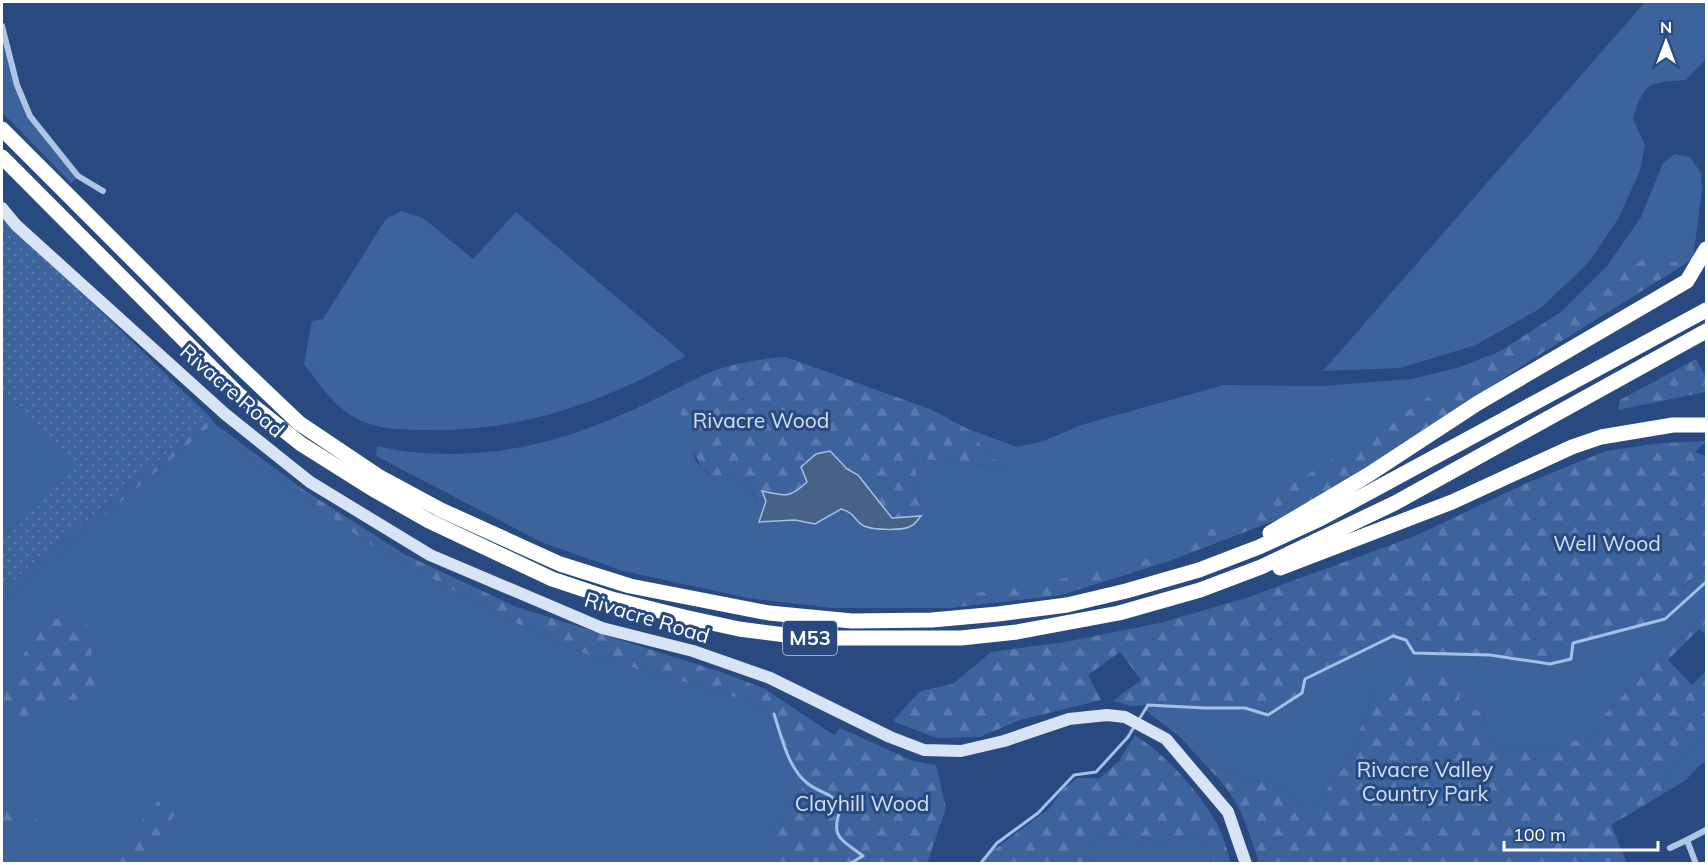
<svg xmlns="http://www.w3.org/2000/svg" width="1708" height="865" font-family="Mulish,sans-serif">
	<style>
		.grass { fill: #3d639d }
		.forest { fill: url(#forest-firs) }
		.park { fill: url(#park-dots) }
		.water { fill: #486187; stroke: #a4c0e6; stroke-width: 1.5 }
		.lines { fill: none; stroke-linecap: round; stroke-linejoin: round }
		.stream { stroke: #a4c0e6; stroke-width: 3 }
		.minor { stroke: #afc5e5; stroke-width: 6 }
		.secondary { stroke: #d8e3f5; stroke-width: 12 }
		.motorway { stroke: #fff; stroke-width: 15 }
		.labels { text-anchor: middle; stroke-width: 6; stroke-linejoin: round; paint-order: stroke }
		.shield { fill: #284a80; stroke: #bec9d9; stroke-width: 1.5 }
		.shield-label { font-size: 20px; font-weight: bold; fill: #fff }
		.street-label { font-size: 21px; fill: #fff; stroke: #284a80 }
		.park-label { font-size: 21px; fill: #d2e0f5; stroke: #284a80 }
	</style>
	<defs>
		<pattern id="forest-firs" width="22" height="20" patternUnits="userSpaceOnUse" patternTransform="scale(1.5)"><rect width="22" height="20" fill="#3d639d"/><path d="M5 1l3.5 6h-7zM16 11l3.5 6h-7z" fill="#5a7aac"/></pattern>
		<pattern id="park-dots" width="8" height="8" patternUnits="userSpaceOnUse" patternTransform="scale(1.5)"><rect width="8" height="8" fill="#3d639d"/><path d="M2 2h.1M6 6h.1" fill="none" stroke="#5a7aac" stroke-width="1.8" stroke-linecap="round"/></pattern>
	</defs>
	<rect width="100%" height="100%" fill="#284a80"/>
	<path class="grass" d="M1645,2H1706V59L1686,80C1648,83 1645,81 1633,119L1645,145L1640,171L1618,219L1589,262L1541,308L1476,345L1400,368L1323,371Z
		M2,26L17,85L30,116L78,176L71,183L2,112Z
		M1675,154L1690,157L1701,173L1702,190L1693,259L1526,363L1390,454L1169,561L1061,595L948,608H833L748,598L623,571L541,542L376,456L377,446C456,464 541,450 614,418C641,407 667,393 693,380L681,393C684,415 687,468 712,475C717,477 722,474 726,475C731,476 738,480 743,483C754,490 754,504 764,512L759,522L795,520L815,524L841,509L851,512L878,528L900,529L913,526L921,516L915,463L919,459L1006,467L991,457L968,429L1017,447L1044,441L1081,425L1224,385L1321,386L1412,379L1460,367L1508,348L1556,317L1607,266L1641,217L1663,163Z
		M401,211L423,218L473,259L516,212L686,356C664,367 643,380 620,389C558,416 493,432 425,430C399,430 373,429 350,415C331,403 318,381 304,364L311,326L312,321L323,319L386,219Z
		M2,390L75,464L2,539Z
		M214,423L256,464L374,547L501,616L585,654L730,695L774,714L787,756L806,783L771,830V863L2,864V602Z
		M1706,566V621L1700,617L1603,716L1596,734L1565,744L1501,750L1488,732L1481,712L1458,706L1460,694L1472,680L1376,688L1351,754L1315,807H1310L1266,780L1249,781L1230,768L1209,769L1181,738L1145,710L1148,705L1205,708H1245L1268,715L1305,679L1393,636L1406,640L1550,664L1573,643L1665,619L1683,588Z
		M1706,740V762L1700,765L1685,781L1661,795C1668,764 1678,755 1706,740Z
		M1196,833L1215,863H1096L1086,849C1107,827 1124,843 1149,842C1164,842 1181,837 1196,833Z"/>
	<path class="forest" d="M1656,251L1670,263L1693,259L1526,363L1390,454L1279,519L1169,561L1061,595L948,608V596L1020,588L1144,560L1248,513Z
		M786,357L932,410L968,429L991,457L1007,467L919,459L915,463L921,516L892,518L858,475L847,469L829,451L807,482L796,493L766,501L764,512L759,508L753,494L745,484L728,475L713,476L701,468L697,458L690,450L681,423V393C685,389 689,382 694,380C719,365 758,359 786,357Z
		M1696,359L1705,375V392L1618,410L1620,400Z
		M211,418L214,423L304,490L404,554L514,606L721,672L765,689L834,735L840,728L913,761L936,765L946,808L927,863H771V830L806,783L787,756L774,714L730,695L585,654L501,616L374,547L256,464L214,423L2,602V590Z
		M1706,441L1695,452L1706,456V566L1683,587L1689,598L1665,619L1574,643L1571,659L1550,664L1490,655L1414,653L1406,640L1393,636L1305,679L1302,693L1268,715L1245,708H1205L1148,705L1132,706L1113,701L1141,680L1120,652L1088,675L1101,700L1020,720L980,737L936,738L893,721L920,691L953,684L991,652L1065,642L1160,623L1246,598L1415,536L1527,483L1606,451L1662,443Z
		M78,616C98,629 89,649 92,670C93,678 100,684 102,692L96,699L64,700C50,715 35,726 13,727C9,717 2,707 4,696C6,687 35,631 42,626C52,618 66,618 78,616Z
		M1700,617L1706,621V635L1699,629L1668,660L1692,685L1706,671V740C1678,755 1668,764 1661,795L1611,825L1627,863H1259C1247,825 1239,797 1209,769L1230,768L1249,781L1266,780L1310,807H1315L1351,754L1376,688L1407,673L1446,674L1473,680L1460,694L1458,705L1481,712L1488,732L1501,750L1565,744L1596,734L1603,716Z
		M1135,735C1168,757 1197,789 1217,824C1224,836 1227,851 1231,863H1215L1196,833C1181,837 1164,842 1149,842C1124,843 1107,827 1086,849L1096,863H980L991,852L1050,808L1062,790L1077,778H1100L1119,761Z
		M167,790L180,799L179,809L139,863H100L144,818Z
		M17,806L33,809L38,822L2,829V813Z"/>
	<path class="park" d="M2,215L211,418L2,590V539L74,464L2,390Z"/>
	<path class="water" d="M830,451L847,469L858,475L892,518L921,516C918,519 915,525 911,526C903,531 873,530 864,526C854,521 856,513 841,509L815,524L795,520L759,522L766,501L762,491C785,496 789,499 807,482L801,467L816,454Z"/>
	<g class="lines">
		<path class="stream" d="M774,714C781,735 788,768 807,783C820,794 831,791 841,807C830,838 840,838 863,856L849,864
			M1138,721L1148,705L1205,708H1245L1268,715L1302,693L1305,679L1393,636L1406,640L1414,653L1490,655L1550,664L1571,659L1573,643L1665,619L1706,582
			M980,864L997,843L1038,813L1074,775L1096,772L1128,737L1134,727"/>
		<path class="minor" d="M2,26L17,85L30,116L78,176L103,191
			M1670,848L1687,840
			M1696,864L1687,840L1706,830"/>
		<path class="secondary" d="M2,208L16,225L225,414L310,482L430,555L602,628L693,651L770,678L890,737L924,750L961,751L1004,741L1069,719L1107,715L1125,717L1166,739L1228,812L1246,864"/>
		<path class="motorway" d="M2,129L236,363L299,423L378,476L441,510L560,564L630,586L769,613L852,621L932,620L998,614L1067,605L1126,591L1199,570L1259,547L1320,519L1706,310
			M2,157L238,394L301,444L371,488L429,521L552,579L612,599L684,617L739,629L809,638H961L1017,632L1119,613L1200,590L1261,567L1395,503L1706,331
			M1270,533L1368,475L1478,403L1687,281L1706,249
			M1280,568L1452,502L1572,447L1601,437L1673,425H1706"/>
	</g>
	<g class="labels">
		<rect class="shield" x="783" y="621" width="54" height="34" rx="4.5"/>
		<g class="shield-label">
			<text x="810" y="645">M53</text>
		</g>
		<g class="street-label">
			<text transform="translate(232 391) rotate(41)" y="7">Rivacre Road</text>
			<text transform="translate(647 618) rotate(17)" y="7">Rivacre Road</text>
		</g>
		<g class="park-label">
			<text x="761" y="428">Rivacre Wood</text>
			<text x="1607" y="551">Well Wood</text>
			<text x="1425" y="777">Rivacre Valley<tspan x="1425" dy="24">Country Park</tspan></text>
			<text x="862" y="811">Clayhill Wood</text>
		</g>
	</g>
	<rect width="1708" height="865" fill="none" stroke="#ffffff" stroke-width="6"/>
	<g transform="translate(1666 42)" stroke="#284a80" stroke-width="4.5" paint-order="stroke">
	<path d="M0-4.5L10 22L0 15L-10 22Z" fill="#ffffff"/>
	<text y="-9" font-size="16" font-weight="bold" text-anchor="middle" fill="#ffffff">N</text>
	</g>
	<path d="M1504 841v9h154v-9" fill="none" stroke="#ffffff" stroke-width="3"/>
	<text x="1513" y="841" font-size="18" fill="#ffffff" stroke="#284a80" stroke-width="4.5" paint-order="stroke">100 m</text>
</svg>
